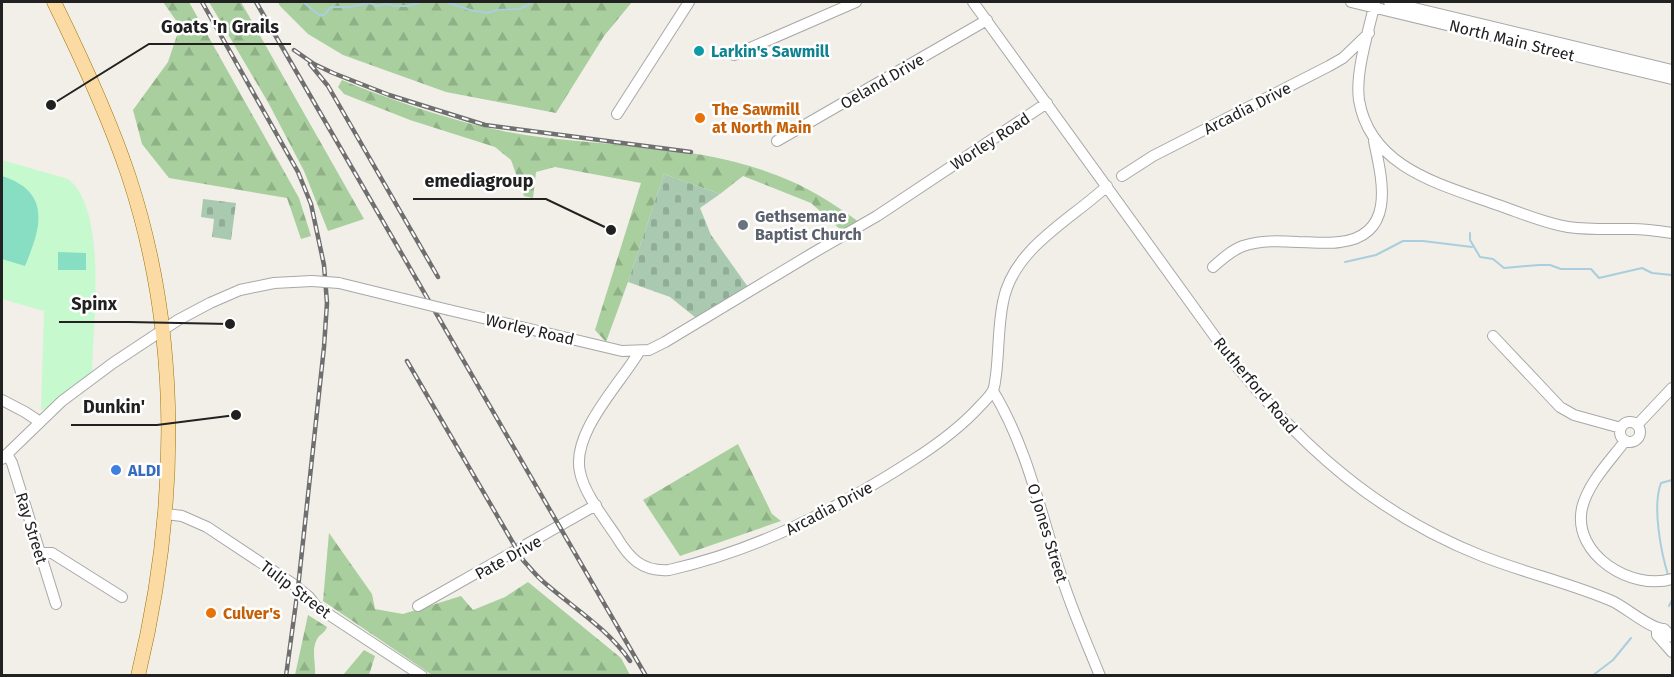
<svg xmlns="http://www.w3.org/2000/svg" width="1674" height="677" font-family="'Fira Sans',sans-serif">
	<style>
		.forest { fill: url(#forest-firs) }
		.cemetery { fill: url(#cemetery-stones) }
		.park { fill: #c6f9ce }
		.pitch { fill: #87dec3 }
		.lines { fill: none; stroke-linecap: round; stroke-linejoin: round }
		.stream { stroke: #a9cedd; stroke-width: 2 }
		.minor-casing { stroke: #a8a8a8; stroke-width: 12 }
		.major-casing { stroke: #9b7402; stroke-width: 15 }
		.minor { stroke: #fff; stroke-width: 10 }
		.major { stroke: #fbdba3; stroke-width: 14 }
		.rail-casing { stroke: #6f6f6f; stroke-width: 4.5 }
		.rail { stroke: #fff; stroke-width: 2; stroke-dasharray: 7; stroke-linecap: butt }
		.minor-bridge-casing { stroke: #a8a8a8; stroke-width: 12; stroke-linecap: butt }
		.minor-bridge { stroke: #fff; stroke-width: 10 }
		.culture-dot { fill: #0f9aa8; stroke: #fff; stroke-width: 2 }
		.food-dot { fill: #e8710a; stroke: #fff; stroke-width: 2 }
		.worship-dot { fill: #6b7280; stroke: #fff; stroke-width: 2 }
		.shop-dot { fill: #3f7fe0; stroke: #fff; stroke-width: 2 }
		.labels { text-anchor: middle; stroke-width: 5; stroke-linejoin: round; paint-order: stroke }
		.street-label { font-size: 16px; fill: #212121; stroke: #fff }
		.culture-label { font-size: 16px; font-weight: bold; fill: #0d838f; stroke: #fff; text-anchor: start }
		.food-label { font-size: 16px; font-weight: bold; fill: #c56008; stroke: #fff; text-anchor: start }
		.worship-label { font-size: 16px; font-weight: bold; fill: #5b616d; stroke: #fff; text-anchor: start }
		.shop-label { font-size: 16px; font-weight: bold; fill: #366cbe; stroke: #fff; text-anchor: start }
		.leader { fill: none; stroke: #212121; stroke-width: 2 }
		.callout-dot { fill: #212121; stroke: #fff; stroke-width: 2 }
		.callout-label { font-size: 18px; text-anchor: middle; font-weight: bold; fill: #212121; stroke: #fff; stroke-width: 5; stroke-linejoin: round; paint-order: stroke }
	</style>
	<defs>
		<pattern id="forest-firs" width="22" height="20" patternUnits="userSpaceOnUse" patternTransform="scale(1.5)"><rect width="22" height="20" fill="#a8cf9d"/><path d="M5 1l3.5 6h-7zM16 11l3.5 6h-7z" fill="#90b187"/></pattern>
		<pattern id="cemetery-stones" width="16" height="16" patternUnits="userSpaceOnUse" patternTransform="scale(1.5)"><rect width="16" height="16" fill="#a9cab0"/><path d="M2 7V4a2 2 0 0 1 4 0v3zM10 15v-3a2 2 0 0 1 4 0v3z" fill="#91ad97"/></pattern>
	</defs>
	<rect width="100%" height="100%" fill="#f1efe8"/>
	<path class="forest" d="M163,2H189L299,198L311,236L301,239L287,198L169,178L142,144L133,110L168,62L180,26Z
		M209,2H241L364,219L328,231L304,171L269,104Z
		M278,2H632L604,36L556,113L446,92L343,55L308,34L280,6Z
		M342,80C363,89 384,96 406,104C447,118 482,128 525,135C608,147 697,144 776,175C806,186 833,203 859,222L842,231L811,203L743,176L720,194L664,174L628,282L606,342L595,330L641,183L555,167L536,172L533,198L524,196L511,160L495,147L410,120L344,94L338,87Z
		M738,444L772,514L781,521L680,556L643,500Z
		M329,533L372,594L375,609L403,614L461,596L473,610L505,597L528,582L621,658L630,675H432L323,601Z
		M308,615L327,627C325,633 320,634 317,639C311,650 316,664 315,675H295Z
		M364,650L375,656L369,675H343Z"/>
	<path class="cemetery" d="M664,174L720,194L700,208L711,235L748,287L696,318L670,297L628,282Z
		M203,199L236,203L231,240L212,237L214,219L201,217Z"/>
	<path class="park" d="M2,160L68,179C108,210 93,325 92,372L48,408L41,410L44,311L2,299Z"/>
	<path class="pitch" d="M2,176C52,192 41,228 25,266L2,259Z
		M58,252L86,253V270H58Z"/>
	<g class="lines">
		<path class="stream" d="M303,2L319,15H324L331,7H350L369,3L378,6L387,4L395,6H408L423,2H446L470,10L488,13L497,10L520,9L533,2
			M1470,233V240L1480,257L1493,259L1504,268L1539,265H1550L1561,269H1591L1599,278L1642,268L1652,273L1672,275
			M1345,262L1376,255L1403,241H1423L1472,247
			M1668,575C1661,552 1652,506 1661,483L1672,480
			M1669,606L1672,600
			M1592,676L1613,660L1631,638"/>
		<g class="minor-casing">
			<path id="minor" d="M973,2L1234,363C1303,448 1378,515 1482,556C1525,573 1570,583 1612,601C1627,608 1650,629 1664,629L1672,637
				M1351,2L1672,79
				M1375,2C1369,31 1355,71 1359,100C1370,167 1439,184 1495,204C1519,212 1543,223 1568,227C1590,230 1611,229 1632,229C1646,229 1659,231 1672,233
				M1389,2L1672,70
				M734,55L856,2
				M617,114L689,2
				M777,141L987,20
				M1122,176L1153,156L1329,66L1343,58L1369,33
				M1213,267C1222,259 1232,250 1243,246C1261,240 1280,241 1298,242C1312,242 1327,244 1340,242C1397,235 1382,179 1374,141
				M339,283L404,299
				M449,310L622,351L649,350L665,342L813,253L877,216L1047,103
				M1493,336L1560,407L1574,415L1621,428
				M639,352C620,384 571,433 580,472C584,493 604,518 616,536C629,558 642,572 669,570C758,550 837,509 913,460C938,444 960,428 980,406C984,402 989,397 992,392C995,388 995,380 996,375C999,351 998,326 1003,302C1013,248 1071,220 1107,186
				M993,391C1027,447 1040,511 1060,572C1071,608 1086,641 1100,676
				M2,400L25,412L40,422
				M1620 432a10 10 0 1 1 20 0a10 10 0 1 1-20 0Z
				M1638,424L1672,388
				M1625,441C1610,461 1588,483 1582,508C1572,555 1632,591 1672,579
				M7,454L12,463L56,604
				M2,459L62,401L113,363L178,320L210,303L240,290L274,283L312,281
				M166,514L182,516L207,527L293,584L309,597L316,606L422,676
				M40,553H52L122,597
				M418,606L596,505
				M1657,629V635L1672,652"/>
		</g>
		<g class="major-casing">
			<path id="major" d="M54,2C82,59 109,117 129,177C182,338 178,512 138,676"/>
		</g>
		<use href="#minor" class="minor"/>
		<use href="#major" class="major"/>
		<g class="rail-casing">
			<path id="rail" d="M202,2L298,172L311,204L324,265L327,303L324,347L298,588L286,676
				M256,2L646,676
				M294,50L314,64L333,73L389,95L485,125L691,152
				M310,64L328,86L438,277
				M407,361L523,560C530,568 537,577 546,584C575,609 608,629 630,661"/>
		</g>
		<use href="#rail" class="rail"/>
		<g class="minor-bridge-casing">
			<path id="minor-bridge" d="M312,281L339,283
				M404,299L449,310"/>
		</g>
		<use href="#minor-bridge" class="minor-bridge"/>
	</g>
	<circle class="culture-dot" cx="699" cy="51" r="6"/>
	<g class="food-dot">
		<circle cx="700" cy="118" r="6"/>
		<circle cx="211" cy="613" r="6"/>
	</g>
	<circle class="worship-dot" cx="743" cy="225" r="6"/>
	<circle class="shop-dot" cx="116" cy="470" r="6"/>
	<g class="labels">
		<g class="street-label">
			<text transform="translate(1512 40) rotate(14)" y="6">North Main Street</text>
			<text transform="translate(882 81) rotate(-30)" y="6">Oeland Drive</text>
			<text transform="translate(1247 108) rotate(-27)" y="6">Arcadia Drive</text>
			<text transform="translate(990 141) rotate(-33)" y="6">Worley Road</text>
			<text transform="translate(530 329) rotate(13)" y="6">Worley Road</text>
			<text transform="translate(1256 385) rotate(50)" y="6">Rutherford Road</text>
			<text transform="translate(829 508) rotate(-28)" y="6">Arcadia Drive</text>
			<text transform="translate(32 528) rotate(73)" y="6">Ray Street</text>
			<text transform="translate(1048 533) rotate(73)" y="6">O Jones Street</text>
			<text transform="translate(508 557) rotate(-29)" y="6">Pate Drive</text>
			<text transform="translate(296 589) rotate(37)" y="6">Tulip Street</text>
		</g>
		<g class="culture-label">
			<text x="711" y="57">Larkin's Sawmill</text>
		</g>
		<g class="food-label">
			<text x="712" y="115">The Sawmill<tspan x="712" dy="18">at North Main</tspan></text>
			<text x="223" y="619">Culver's</text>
		</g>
		<g class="worship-label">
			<text x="755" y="222">Gethsemane<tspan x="755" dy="18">Baptist Church</tspan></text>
		</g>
		<g class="shop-label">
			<text x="128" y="476">ALDI</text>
		</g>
	</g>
	<path class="leader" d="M51 105L149 44H291M611 230L546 199H413M230 324L129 322H59M236 415L157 425H71"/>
	<g class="callout-dot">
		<circle cx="51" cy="105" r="6"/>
		<circle cx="611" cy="230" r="6"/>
		<circle cx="230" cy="324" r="6"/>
		<circle cx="236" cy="415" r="6"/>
	</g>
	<g class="callout-label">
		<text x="220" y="33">Goats 'n Grails</text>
		<text x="479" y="187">emediagroup</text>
		<text x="94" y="310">Spinx</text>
		<text x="114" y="413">Dunkin'</text>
	</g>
	<rect width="1674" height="677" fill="none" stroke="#212121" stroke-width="6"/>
</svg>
